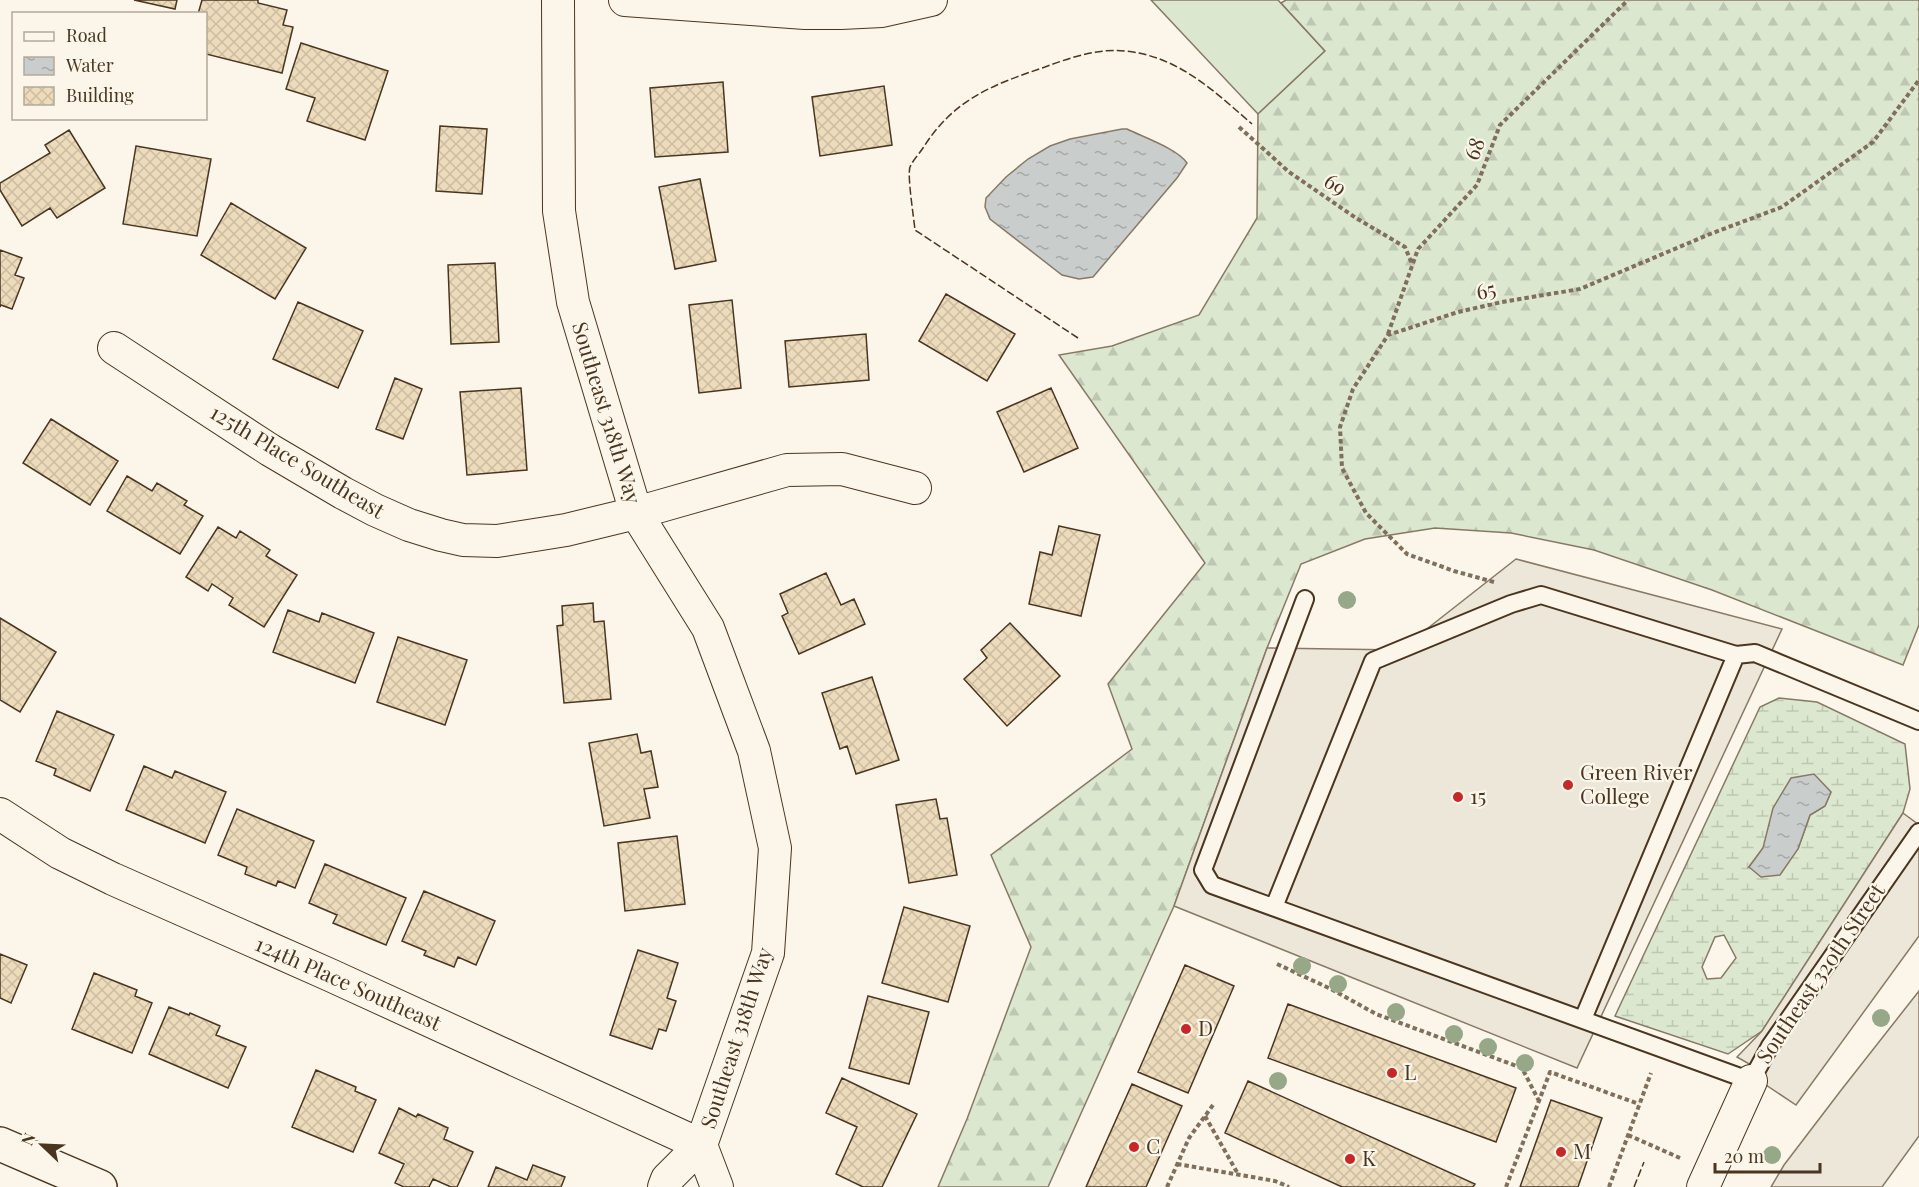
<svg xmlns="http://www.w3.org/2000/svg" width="1919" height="1187" font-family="'Playfair Display',serif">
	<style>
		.grass { fill: #dce7d0; stroke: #887966; stroke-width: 1.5 }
		.forest { fill: url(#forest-firs); stroke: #887966; stroke-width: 1.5 }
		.wetland { fill: url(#wetland-marsh); stroke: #887966; stroke-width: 1.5; fill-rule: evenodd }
		.parking { fill: #ede7d9; stroke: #887966; stroke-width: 1.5 }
		.water { fill: url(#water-ripples); stroke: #887966; stroke-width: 1.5 }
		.building { fill: url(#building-cross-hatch); stroke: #4a3520; stroke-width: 1.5 }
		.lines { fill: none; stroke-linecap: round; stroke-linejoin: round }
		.lane-casing { stroke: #4a3520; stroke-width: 20 }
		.street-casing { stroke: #4a3520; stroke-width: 34 }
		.secondary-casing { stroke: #4a3520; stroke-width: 36 }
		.path { stroke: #7f6f5c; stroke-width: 4; stroke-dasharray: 4.5 3; stroke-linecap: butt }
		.lane { stroke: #fbf6e9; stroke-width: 16 }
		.street { stroke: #fbf6e9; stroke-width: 32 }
		.secondary { stroke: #fbf6e9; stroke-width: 33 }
		.fence { stroke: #4a3520; stroke-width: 1.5; stroke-dasharray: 8 3; stroke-linecap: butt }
		.tree { fill: #96a887 }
		.poi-dot { fill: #c62828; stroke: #fbf6e9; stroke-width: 2 }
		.labels { text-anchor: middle; stroke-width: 4.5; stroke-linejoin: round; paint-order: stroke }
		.street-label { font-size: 21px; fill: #4a3520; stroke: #fbf6e9 }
		.poi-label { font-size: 21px; fill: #4a3520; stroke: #fbf6e9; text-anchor: start }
	</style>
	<defs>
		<pattern id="forest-firs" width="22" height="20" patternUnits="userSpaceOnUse" patternTransform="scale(1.5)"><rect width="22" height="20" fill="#dce7d0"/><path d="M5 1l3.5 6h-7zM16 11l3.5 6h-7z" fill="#bec7b2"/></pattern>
		<pattern id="wetland-marsh" width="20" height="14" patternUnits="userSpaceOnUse" patternTransform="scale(1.5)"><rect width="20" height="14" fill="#dce7d0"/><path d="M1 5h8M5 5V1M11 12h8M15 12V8" fill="none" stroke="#bec7b2"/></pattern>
		<pattern id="water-ripples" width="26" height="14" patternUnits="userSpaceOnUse" patternTransform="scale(1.5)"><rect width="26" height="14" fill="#c9cecd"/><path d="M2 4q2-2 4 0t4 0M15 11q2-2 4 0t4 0" fill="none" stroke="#a5a8a6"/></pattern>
		<pattern id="building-cross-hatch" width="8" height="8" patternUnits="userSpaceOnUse" patternTransform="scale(1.5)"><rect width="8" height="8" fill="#ecdcbc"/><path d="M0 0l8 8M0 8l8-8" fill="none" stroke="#ccbda1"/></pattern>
	</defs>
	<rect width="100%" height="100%" fill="#fbf6e9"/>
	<path class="grass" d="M1151,0H1278L1325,51L1258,114Z"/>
	<path class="forest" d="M1286,0H1919V625L1903,665L1712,590L1594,550L1511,533L1435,528L1365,539L1301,564L1267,648L1174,906L1048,1187H938L967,1119L1031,947L991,855L1132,749L1108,684L1205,563L1059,355L1112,346L1199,315L1257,218L1258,114L1325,51L1281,3Z"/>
	<path class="wetland" d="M1779,698L1817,702L1905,744L1910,789L1903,813L1762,1031L1728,1054L1615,1016L1760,707ZM1831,792L1825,806L1810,815L1798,849L1749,867L1763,848ZM1724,935L1736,958L1721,978L1707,979L1702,967L1715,937Z"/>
	<path class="parking" d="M1516,559L1782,629L1577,1068L1174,906L1267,648L1400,650Z
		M1903,813L1919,825V936L1796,1105L1766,1085L1753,1066L1737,1057L1762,1031Z
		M1919,991V1136L1882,1187H1771L1784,1165L1842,1089Z"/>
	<path class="water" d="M1122,129H1127C1143,137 1178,149 1187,163L1177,178L1093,277L1079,279L1062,275L990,219L985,207L986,198L1006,177L1028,159L1050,146L1070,139Z
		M1814,774L1831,792L1825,806L1810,815L1798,849L1780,875L1761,877L1749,867L1763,848L1773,808L1791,778Z"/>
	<path class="building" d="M134,0H177L175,9Z
		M202,0H258V3L287,10L283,25L293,27L282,73L206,54V14H198Z
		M301,43L388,71L365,140L307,121L315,98L286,89Z
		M723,82L728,152L655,157L650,88Z
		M884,86L892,145L820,156L812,97Z
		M440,126L487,129L482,194L436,191Z
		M69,130L105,188L57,218L50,208L22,226L0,190V183L50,153L45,145Z
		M136,146L211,159L197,236L123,224Z
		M700,179L716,261L675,269L659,187Z
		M231,203L306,248L275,299L201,255Z
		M0,250L22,258L15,275L24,278L12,309L1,305L0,307Z
		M495,263L499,342L451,344L448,265Z
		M946,294L1015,334L987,381L919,341Z
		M732,300L741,388L699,393L689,305Z
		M298,302L363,331L338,388L273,359Z
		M866,334L869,380L789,387L785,341Z
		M395,378L422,389L403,439L376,429Z
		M521,388L527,470L467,475L460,392Z
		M1051,388L1078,448L1024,472L997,412Z
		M51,419L118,461L90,505L23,463Z
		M127,476L152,491L157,483L187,501L184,505L203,516L180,554L107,511Z
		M1059,526L1100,535L1081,616L1029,604L1040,552L1052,555Z
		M218,527L236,538L240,531L270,550L266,556L297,575L264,627L229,605L233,598L212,584L208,591L186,577Z
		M826,573L841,605L854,599L865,624L799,654L782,616L788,613L780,594Z
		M593,603L594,622L604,621L611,699L564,703L557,626L563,625L562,606Z
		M288,610L319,622L322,613L374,633L355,683L273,652Z
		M0,618L56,652L20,712L0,700Z
		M1010,623L1060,676L1007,726L964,679L987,658L981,650Z
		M398,637L467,660L445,725L377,702Z
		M872,677L899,760L856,774L847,746L840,749L822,693Z
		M57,711L114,735L90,791L54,775L56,769L36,761Z
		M637,734L641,753L651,751L658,787L644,789L650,818L604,826L589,743Z
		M144,766L172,778L175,771L226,792L205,843L126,810Z
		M936,799L940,819L947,818L957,875L909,883L896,805Z
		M237,809L314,841L295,888L278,881L276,886L245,874L247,867L218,855Z
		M677,836L685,904L625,911L618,843Z
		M325,864L406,898L386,945L333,923L337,915L309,903Z
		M424,891L495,921L476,965L458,957L454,967L424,955L426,951L402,941Z
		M904,907L970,926L948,1002L882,983Z
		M638,950L678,963L667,998L676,1001L666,1031L659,1029L652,1049L610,1035Z
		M0,954L27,965L11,1003L0,998Z
		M1185,965L1234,986L1188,1093L1138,1072Z
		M94,973L137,990L135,996L152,1003L132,1053L72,1029Z
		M868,996L929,1012L909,1084L849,1068Z
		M1288,1004L1516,1088L1496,1142L1268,1058Z
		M169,1007L189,1015L190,1013L220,1026L216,1035L246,1047L228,1088L149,1054Z
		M316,1070L356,1087L355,1091L376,1100L353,1152L292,1127Z
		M842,1078L917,1114L882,1187H863L836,1174L857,1127L826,1113Z
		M1248,1081L1475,1184L1473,1187H1342L1225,1133Z
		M1132,1084L1182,1106L1146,1187H1086Z
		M1551,1100L1602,1118L1578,1187H1520Z
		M399,1108L416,1117L418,1114L448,1128L444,1139L473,1152L457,1187H451L433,1179L429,1187H404L395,1183L404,1164L379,1153Z
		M533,1165L565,1177L561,1187H488L496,1167L527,1180Z"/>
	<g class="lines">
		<g class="lane-casing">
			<path id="lane" d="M1305,599L1203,870L1212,885L1751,1081L1770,1046L1919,832
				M1274,907L1373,661L1511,604L1541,595L1736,655
				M1583,1019L1736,655L1755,653L1919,721"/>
		</g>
		<g class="street-casing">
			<path id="street" d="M558,0L559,211L573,302L636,513L708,628L754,751L775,848L768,953L701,1145L667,1179L664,1187
				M625,0L805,13H841L882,11L931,0
				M114,348L270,450L343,493L375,510L409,525L441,535L463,540L497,541L566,530L636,513L787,470L842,469L915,488
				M0,814L60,853L113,879L330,975L701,1145
				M701,1145L717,1187
				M1703,1187L1751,1081"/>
		</g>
		<g class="secondary-casing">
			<path id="secondary" d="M0,1144L100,1187"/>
		</g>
		<path class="path" d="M1239,127L1289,172L1356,218L1405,247L1412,264
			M1388,334L1418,249L1477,185L1500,125L1628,0
			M1494,582L1454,571L1407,554L1366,513L1342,468L1340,427L1353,389L1388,335L1458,312L1502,302L1580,289L1710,234L1782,207L1873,142L1919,80
			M1277,964L1331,989L1376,1014L1522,1068L1539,1101
			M1205,1116L1238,1174
			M1628,1135L1680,1158
			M1177,1164L1275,1181L1289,1187
			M1167,1187L1189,1138L1213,1105
			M1506,1187L1550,1072L1639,1104
			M1609,1187L1651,1073"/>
		<use href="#lane" class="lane"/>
		<use href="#street" class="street"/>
		<use href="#secondary" class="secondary"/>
		<path class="fence" d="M1078,338L915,230C914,219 907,175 910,167C913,160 919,154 923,148C954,99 992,85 1045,67C1069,58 1098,48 1125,51C1178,56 1214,91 1252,124
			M1634,1187L1644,1162"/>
	</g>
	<g class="tree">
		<circle cx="1347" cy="600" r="9"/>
		<circle cx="1302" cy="966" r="9"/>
		<circle cx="1338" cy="984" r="9"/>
		<circle cx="1396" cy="1012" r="9"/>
		<circle cx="1881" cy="1018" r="9"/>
		<circle cx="1454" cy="1034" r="9"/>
		<circle cx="1488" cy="1047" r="9"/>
		<circle cx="1525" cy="1063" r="9"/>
		<circle cx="1278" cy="1081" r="9"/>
		<circle cx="1772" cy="1155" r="9"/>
	</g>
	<g class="poi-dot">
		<circle cx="1568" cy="785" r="6"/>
		<circle cx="1458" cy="797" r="6"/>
		<circle cx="1186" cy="1029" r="6"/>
		<circle cx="1392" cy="1073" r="6"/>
		<circle cx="1134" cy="1147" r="6"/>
		<circle cx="1561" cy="1152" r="6"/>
		<circle cx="1350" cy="1159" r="6"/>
	</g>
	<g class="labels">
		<g class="street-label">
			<text transform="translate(1475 149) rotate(-69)" y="7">68</text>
			<text transform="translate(1335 185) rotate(34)" y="7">69</text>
			<text transform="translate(1486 291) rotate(-12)" y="7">65</text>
			<text transform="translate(606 413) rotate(73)" y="7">Southeast 318th Way</text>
			<text transform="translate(297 462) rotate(31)" y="7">125th Place Southeast</text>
			<text transform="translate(1821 974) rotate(-56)" y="7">Southeast 320th Street</text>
			<text transform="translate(348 984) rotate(24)" y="7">124th Place Southeast</text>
			<text transform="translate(737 1038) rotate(-72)" y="7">Southeast 318th Way</text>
		</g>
		<g class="poi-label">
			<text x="1580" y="780">Green River<tspan x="1580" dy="24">College</tspan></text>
			<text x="1470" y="804">15</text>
			<text x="1198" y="1036">D</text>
			<text x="1404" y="1080">L</text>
			<text x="1146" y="1154">C</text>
			<text x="1573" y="1159">M</text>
			<text x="1362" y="1166">K</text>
		</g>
	</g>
	<rect x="12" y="12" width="195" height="108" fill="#fbf6e9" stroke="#b4a999" stroke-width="1.5"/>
	<rect x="24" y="32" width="30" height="9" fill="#fbf6e9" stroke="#b4a999" stroke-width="1.5"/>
	<text x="66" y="42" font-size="18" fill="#4a3520">Road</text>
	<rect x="24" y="57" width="30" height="18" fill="url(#water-ripples)" stroke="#b4a999" stroke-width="1.5"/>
	<text x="66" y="72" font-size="18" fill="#4a3520">Water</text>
	<rect x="24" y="87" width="30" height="18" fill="url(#building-cross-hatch)" stroke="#b4a999" stroke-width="1.5"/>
	<text x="66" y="102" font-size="18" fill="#4a3520">Building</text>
	<g transform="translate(42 1145) rotate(293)" stroke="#fbf6e9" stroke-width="4.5" paint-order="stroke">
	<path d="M0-4.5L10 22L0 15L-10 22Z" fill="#4a3520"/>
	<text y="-9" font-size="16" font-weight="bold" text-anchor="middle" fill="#4a3520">N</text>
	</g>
	<path d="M1715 1163v9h105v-9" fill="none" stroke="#4a3520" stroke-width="3"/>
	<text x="1724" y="1163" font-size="18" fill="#4a3520" stroke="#fbf6e9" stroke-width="4.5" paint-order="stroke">20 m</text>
</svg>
